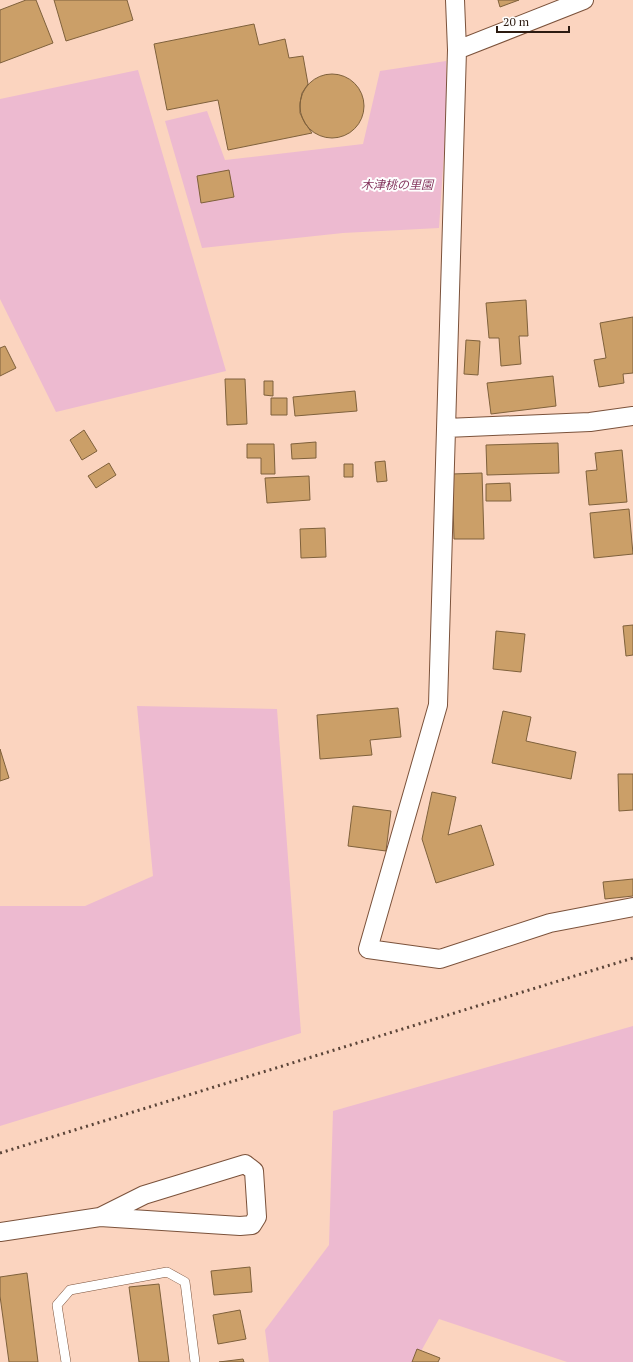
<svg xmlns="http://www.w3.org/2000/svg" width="633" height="1362" font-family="'PT Serif','Noto Sans JP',serif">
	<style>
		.green { fill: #edbad0 }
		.building { fill: #cb9f68; stroke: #7f613c }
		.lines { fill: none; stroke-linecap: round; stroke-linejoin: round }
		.lane-casing { stroke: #7b523b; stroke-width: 10 }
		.street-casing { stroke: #7b523b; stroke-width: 20 }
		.lane { stroke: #fff; stroke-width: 9 }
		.street { stroke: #fff; stroke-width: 18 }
		.rail { stroke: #5a4438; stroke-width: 3; stroke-dasharray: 2 4; stroke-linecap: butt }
		.labels { text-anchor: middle; stroke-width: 4; stroke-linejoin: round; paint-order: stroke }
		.park-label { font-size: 12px; font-style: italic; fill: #84355d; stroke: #fefefe }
	</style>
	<rect width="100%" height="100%" fill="#fbd4bf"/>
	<path class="green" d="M446,61L447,106L439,228L343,233L202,248L165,121L207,111L225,160L363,144L380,71Z
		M138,70L226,371L56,412L0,299V99Z
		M137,706L277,709L301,1033L0,1126V906H85L153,876Z
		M633,1026V1362H567L439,1319L415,1362H269L265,1330L329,1245L333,1111Z"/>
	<path class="building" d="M26,0H36L53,43L0,63V10Z
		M54,0H127L133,20L66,41Z
		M498,0H519L500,7Z
		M254,24L259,45L285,39L289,58L303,56L308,84L302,93L300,103V113L305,123L312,133L228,150L218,100L167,110L154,44Z
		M300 106a32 32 0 1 1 64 0a32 32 0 1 1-64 0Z
		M229,170L234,197L201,203L197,176Z
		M526,300L528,336H519L521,364L501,366L499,338H489L486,303Z
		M633,317V373L623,374L624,383L599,387L594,360L606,358L600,323Z
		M466,340L480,341L478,375L464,374Z
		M5,346L16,368L0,376V348Z
		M553,376L556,406L491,414L487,383Z
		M225,379H245L247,424L227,425Z
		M264,381H273V396L264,395Z
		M355,391L357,411L295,416L293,397Z
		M271,398H287V415H271Z
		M84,430L97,451L82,460L70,440Z
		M316,442V458L292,459L291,444Z
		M558,443L559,473L487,475L486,445Z
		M247,444H274L275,474H261V458H247Z
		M622,450L627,502L589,505L586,471L597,470L595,453Z
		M385,461L387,481L377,482L375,462Z
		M109,463L116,475L96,488L88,476Z
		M344,464H353V477H344Z
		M482,473L484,539H454L452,474Z
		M309,476L310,500L267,503L265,478Z
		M510,483L511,501H486V484Z
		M629,509L633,554L594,558L590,513Z
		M325,528L326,557L301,558L300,529Z
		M633,625V655L626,656L623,626Z
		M496,631L525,634L521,672L493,669Z
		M398,708L401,737L370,740L372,755L320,759L317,715Z
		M503,711L531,717L526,741L576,752L571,779L492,763Z
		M0,749L9,778L0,781Z
		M618,774H633V810L619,811Z
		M432,792L456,797L448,835L481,825L494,865L436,883L422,839Z
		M353,806L391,811L386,851L348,846Z
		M633,879V896L605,899L603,882Z
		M250,1267L252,1292L214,1295L211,1271Z
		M27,1273L38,1362H9L0,1296V1277Z
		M159,1284L169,1362H139L129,1287Z
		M240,1310L246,1339L218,1344L213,1315Z
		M417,1349L440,1358L438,1362H412Z
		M243,1359L244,1362H219Z"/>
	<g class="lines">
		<g class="lane-casing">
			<path id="lane" d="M66,1362L57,1305L70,1290L167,1272L185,1282L195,1362"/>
		</g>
		<g class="street-casing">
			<path id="street" d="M455,0L457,50L438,705L368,949L440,959L550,923L633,907
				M457,50L584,0
				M446,428L590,422L633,416
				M0,1232L100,1217L240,1226L252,1225L257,1217L254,1171L245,1164L144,1195L100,1217"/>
		</g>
		<use href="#lane" class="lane"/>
		<use href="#street" class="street"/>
		<path class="rail" d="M0,1153L633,958"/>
	</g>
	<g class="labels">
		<g class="park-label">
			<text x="397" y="189">木津桃の里園</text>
		</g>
	</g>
	<path d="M497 26v6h72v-6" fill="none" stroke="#2c1b11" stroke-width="2"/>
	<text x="503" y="26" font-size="12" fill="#2c1b11" stroke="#fefefe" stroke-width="3" paint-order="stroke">20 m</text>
</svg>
